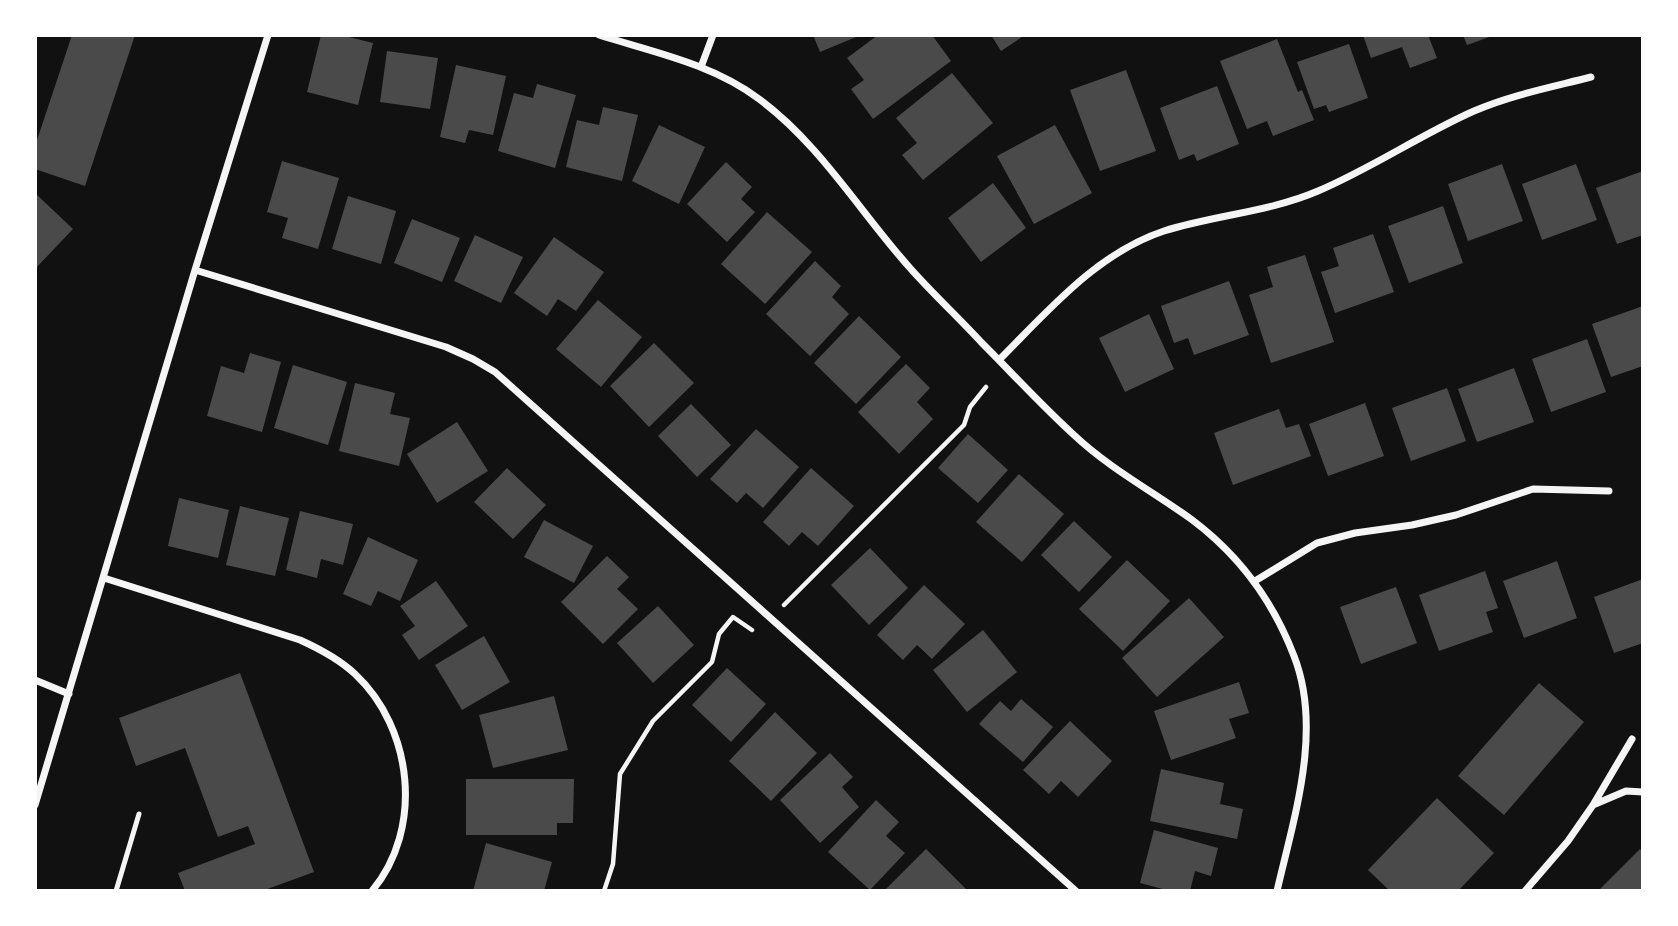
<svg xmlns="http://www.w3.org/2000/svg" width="1678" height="926" font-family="'Golos Text',sans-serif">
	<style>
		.building { fill: #4a4a4a }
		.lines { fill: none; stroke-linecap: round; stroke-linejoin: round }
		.path { stroke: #f5f5f5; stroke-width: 4.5 }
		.service { stroke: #f5f5f5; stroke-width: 5 }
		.minor { stroke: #f5f5f5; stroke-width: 7 }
	</style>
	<rect width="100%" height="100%" fill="#111"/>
	<path class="building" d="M72,35H135L85,186L35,169V146Z
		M321,35H341L373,43L358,105L307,92Z
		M813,35H861L820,52Z
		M878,35H932L951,61L873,119L851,89L864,80L847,58Z
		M991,35H1025L1001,51Z
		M1363,35H1428L1437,58L1410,68L1402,47L1371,58Z
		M1463,35H1495L1467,45Z
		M1277,39L1298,92L1302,90L1314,120L1273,136L1267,121L1247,129L1220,61Z
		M1349,44L1368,98L1329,112L1326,105L1314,109L1297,62Z
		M387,51L438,58L430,109L380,102Z
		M456,65L506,76L493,135L469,130L465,143L440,137Z
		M1126,70L1156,151L1100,171L1070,90Z
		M952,73L993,123L923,180L902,155L917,143L896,118Z
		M537,84L576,95L555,168L498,151L514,93L533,98Z
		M1217,86L1239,144L1197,161L1194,154L1179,160L1160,108Z
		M603,107L638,115L622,181L566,167L577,120L599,125Z
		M659,125L705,147L679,204L632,181Z
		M1055,125L1092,193L1034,224L997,156Z
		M282,161L339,178L318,249L282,238L288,218L267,212Z
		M726,162L752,187L741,199L755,212L727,242L687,204Z
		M1502,164L1523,221L1468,241L1448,184Z
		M1576,164L1597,220L1542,240L1522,184Z
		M1643,171V235L1617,244L1596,188Z
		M993,183L1026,228L981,262L948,218Z
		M35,193L73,229L35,269Z
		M348,196L396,211L381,264L332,249Z
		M1443,206L1463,263L1409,283L1388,226Z
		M767,212L812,252L765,304L721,264Z
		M412,219L460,238L442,282L394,263Z
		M1373,234L1394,292L1335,313L1321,272L1339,266L1333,248Z
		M475,235L523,257L501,303L454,281Z
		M554,237L604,272L576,311L558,299L547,316L514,293Z
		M1305,255L1334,342L1271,363L1249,295L1273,287L1267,267Z
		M815,261L841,286L832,297L849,314L810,356L766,314Z
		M1229,281L1249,335L1194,355L1188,338L1174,343L1161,306Z
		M598,300L642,337L601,387L556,349Z
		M1643,306V366L1611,377L1592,324Z
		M1149,314L1174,369L1125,392L1099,338Z
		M859,316L901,357L856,404L814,363Z
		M1587,339L1606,392L1551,412L1532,359Z
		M654,343L694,383L649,427L610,386Z
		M250,353L281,362L262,432L207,416L221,366L244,373Z
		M906,364L930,388L917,402L933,419L899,454L858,412Z
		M293,365L347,382L328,445L274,428Z
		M1514,368L1534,422L1477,442L1458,389Z
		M355,383L395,393L390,414L410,418L399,466L339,451Z
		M1447,388L1466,441L1411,461L1392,408Z
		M1365,403L1384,456L1328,476L1309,424Z
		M691,404L731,445L697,477L658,436Z
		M1279,409L1286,428L1299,424L1311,456L1233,485L1214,433Z
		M457,422L488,471L437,503L407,454Z
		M756,429L799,467L763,508L746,493L737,503L710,479Z
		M968,434L1008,470L978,503L938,468Z
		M507,468L546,505L513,539L474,502Z
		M811,468L854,506L818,546L802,532L789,546L763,522Z
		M1019,474L1064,514L1022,562L976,522Z
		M179,498L229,510L218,558L168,546Z
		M240,506L289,518L275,576L226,565Z
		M300,511L353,524L343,565L321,559L317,578L286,570Z
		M544,520L593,546L574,583L524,557Z
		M1074,521L1112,557L1079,592L1041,555Z
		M368,537L418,560L400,601L378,591L371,606L343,594Z
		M870,548L908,588L869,625L831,585Z
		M607,556L629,577L617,589L638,609L603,644L561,602Z
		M1127,560L1170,601L1123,651L1079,609Z
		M1557,561L1577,618L1524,638L1503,581Z
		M1485,571L1498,608L1486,612L1493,632L1439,651L1419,595Z
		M1643,579V643L1614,653L1594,597Z
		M436,581L468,626L419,660L402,635L415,626L400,606Z
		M924,585L965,624L932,659L917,645L903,660L877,635Z
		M1396,587L1417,643L1361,664L1340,607Z
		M1189,598L1224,637L1157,697L1122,658Z
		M658,606L694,645L653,683L617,643Z
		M983,630L1017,672L967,712L933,670Z
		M484,636L510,682L462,710L435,665Z
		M727,668L766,704L731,742L692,705Z
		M240,673L314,872L262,891H185L178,873L255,844L248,826L218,837L185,748L136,766L119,718Z
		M1239,682L1249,713L1229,719L1236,738L1171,760L1154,711Z
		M1539,683L1584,722L1504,815L1458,776Z
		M554,696L568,750L493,768L479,715Z
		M1021,699L1053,727L1023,762L979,724L1000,701L1011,711Z
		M775,712L817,753L771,801L729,761Z
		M1070,721L1112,761L1078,797L1061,781L1049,794L1023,770Z
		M830,753L853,777L842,787L859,807L820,843L780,800Z
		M1161,769L1224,783L1220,804L1243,809L1237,839L1150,821Z
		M466,779H574L573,823H557V835H466Z
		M1437,798L1494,853L1458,891H1390L1368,870Z
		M876,800L899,822L886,836L905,853L870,890L828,852Z
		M1154,830L1218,848L1211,876L1195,871L1190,891H1170L1140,883Z
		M486,843L552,862L544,891H473Z
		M926,849L966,889L964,891H884Z
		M1640,849L1643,852V891H1598Z"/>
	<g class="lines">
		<path class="path" d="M784,605L964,425L970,407L986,387
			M604,891L613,864L620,774L653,721L712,662L719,634L733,617L752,630"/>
		<path class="service" d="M116,891L139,814"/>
		<path class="minor" d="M599,35C653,52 713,64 759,99C820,144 860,212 910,268C933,294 958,317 981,342C1012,373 1042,406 1074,435C1109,468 1152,491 1191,519C1238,554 1273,601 1294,656C1323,730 1294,817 1277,891
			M701,67L713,35
			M195,270L446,347L473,359L495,372L1076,891
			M999,360C1048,311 1097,253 1164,231C1215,215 1269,212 1318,191C1372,168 1420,135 1474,111C1511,95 1552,87 1591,77
			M104,578L300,640C320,649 339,659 355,674C413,728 424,829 372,891
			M1255,581L1317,543L1355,533L1412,525L1456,515L1533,489L1609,491
			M35,680L69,694
			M35,805L195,270L268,35
			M1593,805L1632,739
			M1525,891L1568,841L1593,805L1626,791L1643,792"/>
	</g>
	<rect width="1678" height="926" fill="none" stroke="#ffffff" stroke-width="74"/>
</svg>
